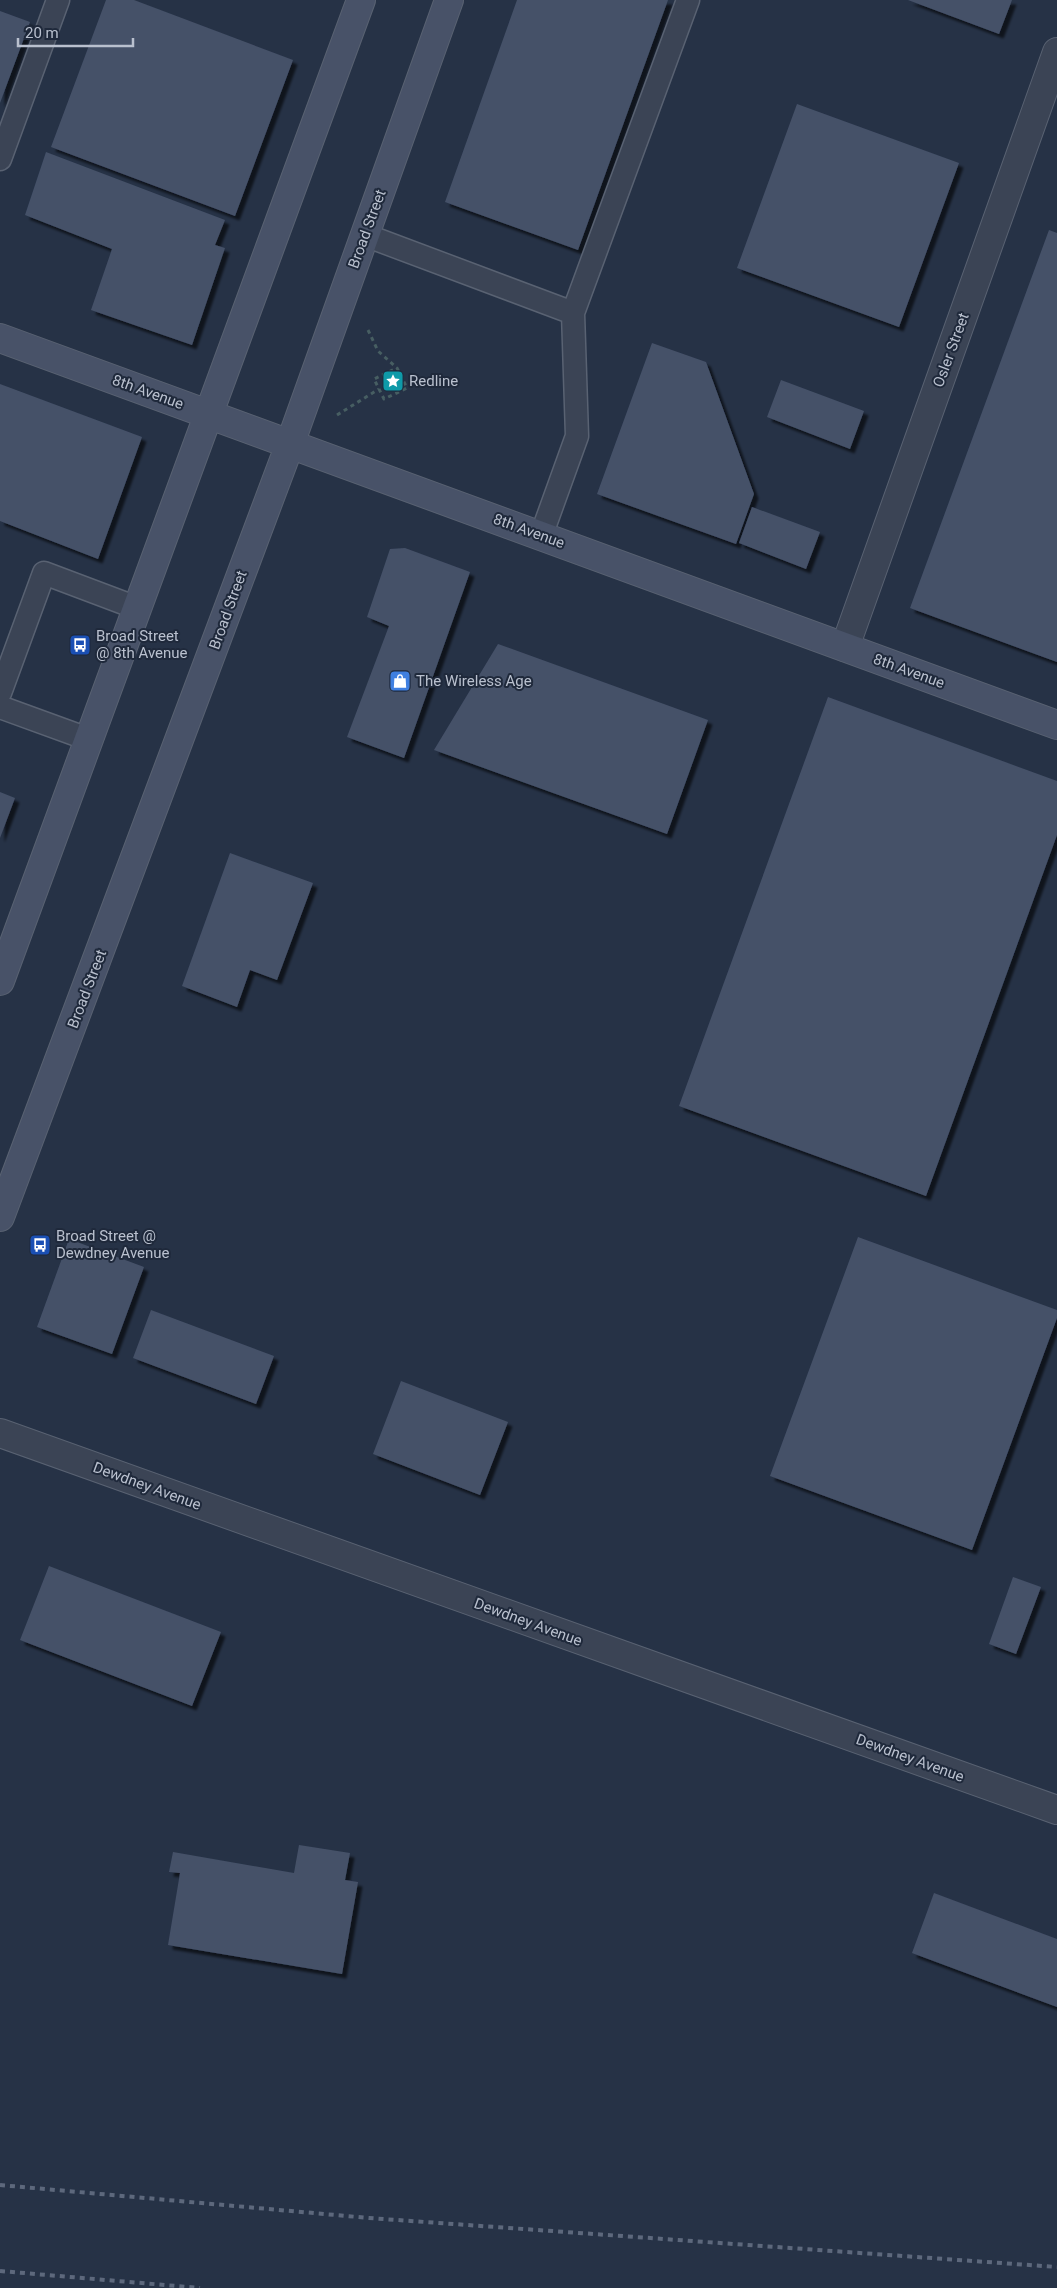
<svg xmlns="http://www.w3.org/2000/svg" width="1057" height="2288" font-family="Roboto,sans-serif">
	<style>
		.building { fill: #455168; filter: url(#shadow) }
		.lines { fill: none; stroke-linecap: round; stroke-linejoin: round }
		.lane-casing { stroke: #596272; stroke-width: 25 }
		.street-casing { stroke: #596272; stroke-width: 30 }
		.secondary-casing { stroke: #596272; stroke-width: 30 }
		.path { stroke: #475e62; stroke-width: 3; stroke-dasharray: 4 4; stroke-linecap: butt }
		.lane { stroke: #3b4455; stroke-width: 22 }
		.street { stroke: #3b4455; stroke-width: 28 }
		.secondary { stroke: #485268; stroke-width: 28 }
		.rail { stroke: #5d687c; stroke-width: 4; stroke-dasharray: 5 5; stroke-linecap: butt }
		.labels { text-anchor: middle; stroke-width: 4; stroke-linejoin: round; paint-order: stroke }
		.street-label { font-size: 15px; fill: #b9c0ce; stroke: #1f293b }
		.poi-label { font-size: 15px; fill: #b9c0ce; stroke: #1f293b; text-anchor: start }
	</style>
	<defs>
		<filter id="shadow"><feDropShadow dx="4.5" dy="4.5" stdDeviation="1" flood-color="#0009"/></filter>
	</defs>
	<rect width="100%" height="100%" fill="#263246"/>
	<path class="building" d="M106,0H134L293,60L235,216L51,147Z
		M517,0H668L578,250L445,202Z
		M908,0H1012L999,34Z
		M0,11L30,22L0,103Z
		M797,104L959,163L899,327L737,268Z
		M46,152L225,220L215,245L225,248L192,345L91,310L112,249L25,215Z
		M1049,230L1057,233V662L910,608Z
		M652,343L706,362L754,494L736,544L597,494Z
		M781,380L864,411L850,449L767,417Z
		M0,384L142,437L98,559L0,521Z
		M752,507L820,532L806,569L739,543Z
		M405,548L470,572L404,758L347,737L389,626L367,617L390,549Z
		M498,644L708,720L667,834L434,750Z
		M828,697L1057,781V835L926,1196L679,1106Z
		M0,792L15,798L0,838Z
		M230,853L313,883L277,980L250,970L237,1007L182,986Z
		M858,1237L1057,1310V1318L972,1550L770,1476Z
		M69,1239L144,1267L112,1354L37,1327Z
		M151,1310L274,1356L256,1404L133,1358Z
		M401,1381L508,1422L480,1495L373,1454Z
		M49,1566L221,1632L192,1706L20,1640Z
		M1013,1577L1041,1587L1016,1654L989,1644Z
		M299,1845L350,1853L345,1880L358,1882L342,1974L168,1945L180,1873L169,1872L173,1852L294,1873Z
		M934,1893L1057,1939V2007L912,1953Z"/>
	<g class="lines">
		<g class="lane-casing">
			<path id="lane" d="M0,159L58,0
				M365,235L573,313L577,436L541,536
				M573,313L688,0
				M0,693L44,573L137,608
				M0,707L88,739"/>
		</g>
		<g class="street-casing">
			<path id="street" d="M845,647L1057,52
				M0,1433L1057,1810"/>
		</g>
		<g class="secondary-casing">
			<path id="secondary" d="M0,338L1057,725
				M0,981L361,0
				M0,1217L290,444L449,0"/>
		</g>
		<path class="path" d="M368,330L378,351L397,368L407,388L384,399L374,379L397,368
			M337,415L379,389"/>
		<use href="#lane" class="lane"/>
		<use href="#street" class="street"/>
		<use href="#secondary" class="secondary"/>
		<path class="rail" d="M0,2185L369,2218L1057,2267
			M0,2271L200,2288"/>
	</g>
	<defs>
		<g id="sight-square" transform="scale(1.125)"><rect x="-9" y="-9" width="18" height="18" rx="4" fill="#0f9aa8" stroke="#1f293b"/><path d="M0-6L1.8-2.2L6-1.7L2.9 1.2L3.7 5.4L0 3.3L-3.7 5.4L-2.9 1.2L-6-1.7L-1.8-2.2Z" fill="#fff"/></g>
		<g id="bus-square" transform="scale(1.125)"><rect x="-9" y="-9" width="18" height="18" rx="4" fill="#1a4fb4" stroke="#1f293b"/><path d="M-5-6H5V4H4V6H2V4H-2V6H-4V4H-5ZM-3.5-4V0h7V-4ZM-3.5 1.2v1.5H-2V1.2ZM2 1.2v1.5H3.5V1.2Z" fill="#fff"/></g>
		<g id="shop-square" transform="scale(1.125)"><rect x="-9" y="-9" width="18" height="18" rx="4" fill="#3f7fe0" stroke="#1f293b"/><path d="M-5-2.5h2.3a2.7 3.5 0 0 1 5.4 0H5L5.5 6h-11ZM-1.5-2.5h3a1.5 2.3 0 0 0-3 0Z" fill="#fff"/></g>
	</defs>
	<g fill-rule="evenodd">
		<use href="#sight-square" x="393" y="381"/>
		<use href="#bus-square" x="80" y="645"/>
		<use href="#shop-square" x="400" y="681"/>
		<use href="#bus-square" x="40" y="1245"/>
	</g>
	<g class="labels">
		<g class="street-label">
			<text transform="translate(367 229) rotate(-70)" y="5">Broad Street</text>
			<text transform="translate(951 350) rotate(-70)" y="5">Osler Street</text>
			<text transform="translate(148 392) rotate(20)" y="5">8th Avenue</text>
			<text transform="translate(529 531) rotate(20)" y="5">8th Avenue</text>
			<text transform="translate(228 610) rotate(-70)" y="5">Broad Street</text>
			<text transform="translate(909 671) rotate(20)" y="5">8th Avenue</text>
			<text transform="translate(87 989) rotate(-69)" y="5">Broad Street</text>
			<text transform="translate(147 1486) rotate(20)" y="5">Dewdney Avenue</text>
			<text transform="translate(528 1622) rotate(20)" y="5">Dewdney Avenue</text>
			<text transform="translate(910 1758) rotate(20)" y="5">Dewdney Avenue</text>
		</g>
		<g class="poi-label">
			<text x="409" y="386">Redline</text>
			<text x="96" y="641">Broad Street<tspan x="96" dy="17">@ 8th Avenue</tspan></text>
			<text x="416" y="686">The Wireless Age</text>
			<text x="56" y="1241">Broad Street @<tspan x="56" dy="17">Dewdney Avenue</tspan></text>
		</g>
	</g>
	<path d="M18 38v8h115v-8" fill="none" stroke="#b9c0ce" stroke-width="2.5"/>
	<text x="25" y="38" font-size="15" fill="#b9c0ce" stroke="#1f293b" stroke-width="4" paint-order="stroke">20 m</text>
</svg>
